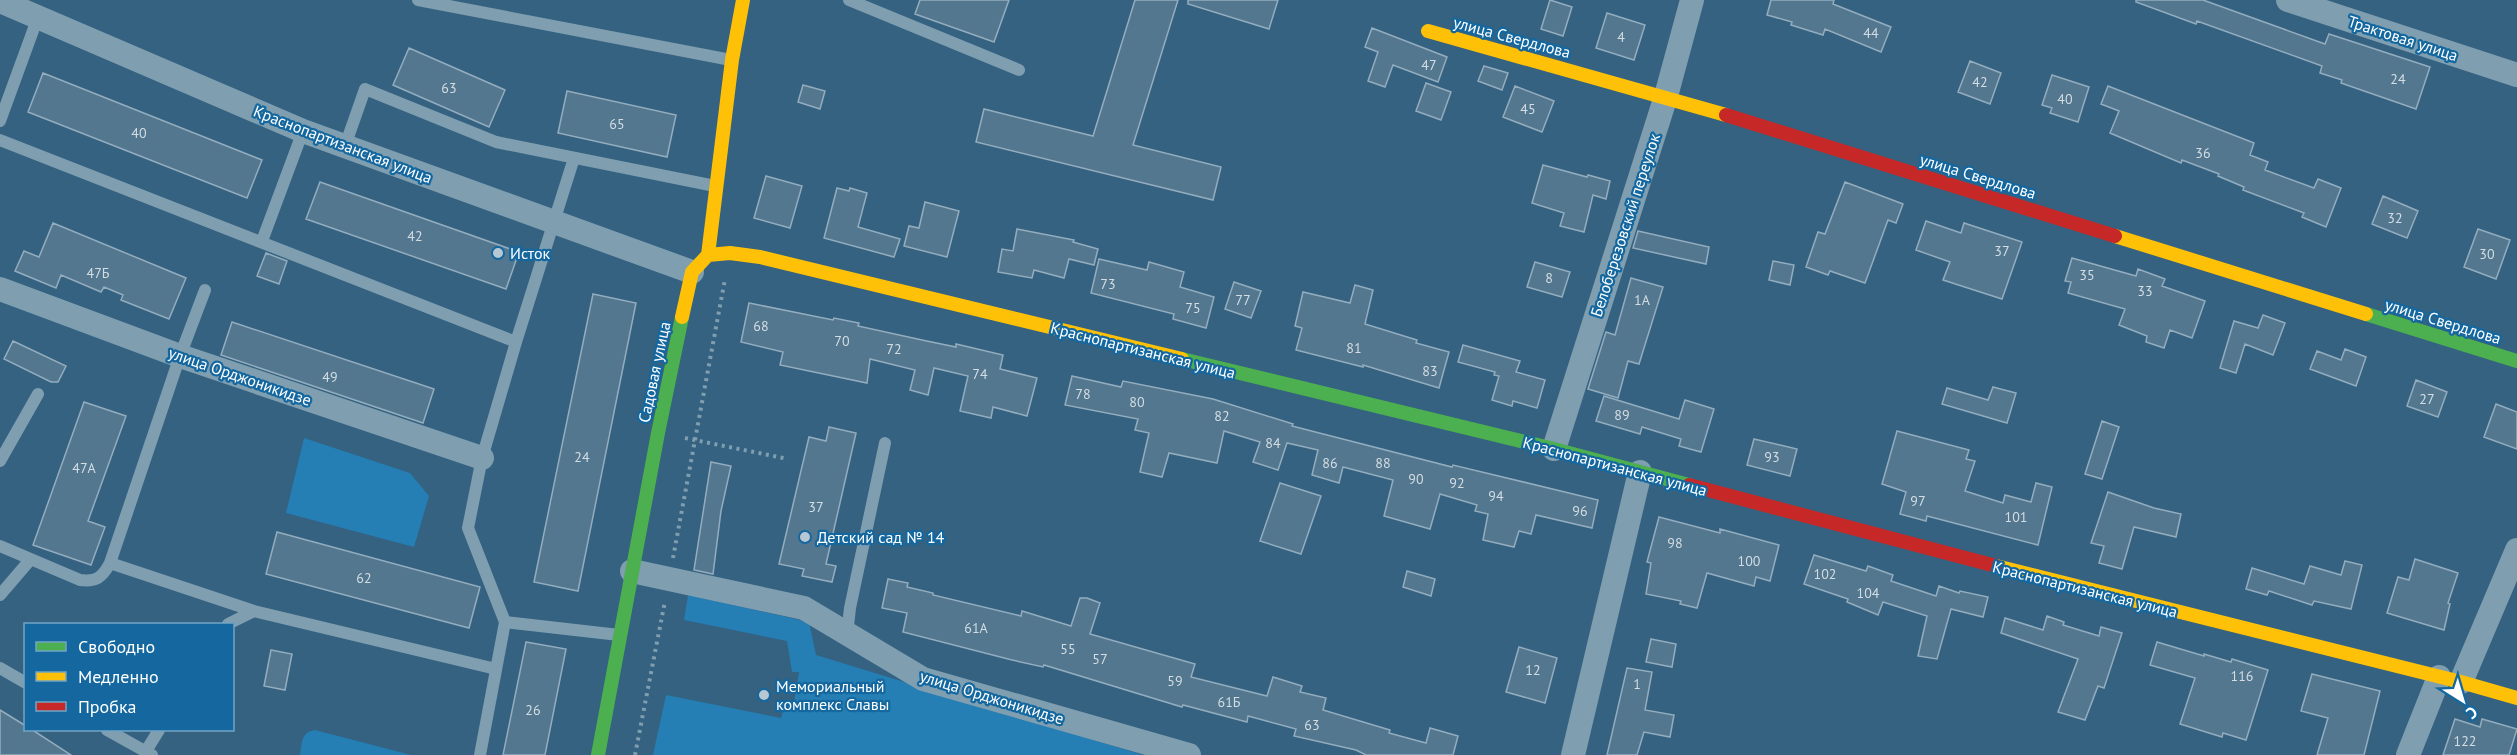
<svg xmlns="http://www.w3.org/2000/svg" width="2517" height="755" font-family="'PT Sans',sans-serif">
	<style>
		.green { fill: #257eb4 }
		.building { fill: #53778f; stroke: #94adbe; stroke-width: 1.5 }
		.lines { fill: none; stroke-linecap: round; stroke-linejoin: round }
		.path { stroke: #7f9eb0; stroke-width: 4; stroke-dasharray: 3 4.5; stroke-linecap: butt }
		.lane { stroke: #7f9eb0; stroke-width: 12 }
		.street { stroke: #7f9eb0; stroke-width: 24 }
		.fast { stroke: #4caf50; stroke-width: 14 }
		.slow { stroke: #ffc107; stroke-width: 14 }
		.jam { stroke: #c62828; stroke-width: 14 }
		.poi-dot { fill: #b8c8d3; stroke: #14689f; stroke-width: 2 }
		.labels { text-anchor: middle; stroke-width: 4.5; stroke-linejoin: round; paint-order: stroke }
		.number-label { font-size: 14px; fill: #d4dde3 }
		.street-label { font-size: 16px; fill: #fff; stroke: #14689f }
		.poi-label { font-size: 16px; fill: #fff; stroke: #14689f; text-anchor: start }
	</style>
	<rect width="100%" height="100%" fill="#346280"/>
	<path class="green" d="M304,438L410,473L429,496L414,547L286,513Z
		M688,595L809,622L816,655L1143,755H653L666,695L781,718L786,701L794,702L799,672H792L787,641L684,620Z
		M315,730L411,755H300C302,743 301,732 315,730Z"/>
	<path class="building" d="M920,0H1009L994,42L915,14Z
		M1135,0H1178L1133,145L1221,167L1213,200L976,142L984,109L1093,136Z
		M1188,0H1278L1269,29L1188,4Z
		M1550,0L1572,7L1563,36L1541,29Z
		M1771,0H1834L1833,4L1891,27L1881,52L1825,29L1823,35L1791,25L1792,22L1767,15Z
		M2136,0H2203L2325,44L2329,34L2430,67L2416,109L2341,83L2342,80L2320,73L2322,66L2197,21L2196,24L2136,2Z
		M1607,13L1645,25L1634,60L1596,48Z
		M1372,28L1447,57L1438,82L1393,65L1385,87L1368,81L1378,52L1365,47Z
		M409,48L505,90L489,127L393,85Z
		M1970,61L2001,73L1990,104L1958,92Z
		M1484,66L1508,73L1502,90L1478,81Z
		M43,73L262,160L247,198L28,112Z
		M2052,75L2089,87L2078,122L2050,113L2052,108L2042,105Z
		M1426,83L1451,92L1441,120L1416,111Z
		M803,85L825,91L820,109L798,102Z
		M1515,86L1554,101L1542,132L1503,117Z
		M2108,86L2254,143L2250,155L2268,162L2265,170L2314,188L2318,179L2341,188L2326,227L2302,217L2304,213L2243,190L2244,187L2218,176L2219,174L2182,160L2181,163L2110,133L2119,111L2101,104Z
		M567,91L676,115L667,157L558,133Z
		M1543,165L1587,177L1588,175L1610,181L1606,199L1593,195L1584,232L1560,226L1564,213L1532,203Z
		M766,176L802,186L790,228L754,218Z
		M320,182L519,252L506,289L306,219Z
		M1845,182L1903,204L1896,223L1888,220L1865,283L1830,271L1828,275L1806,267L1818,232L1825,234Z
		M837,188L849,191L850,188L867,193L858,227L900,239L894,257L824,238Z
		M2383,196L2418,211L2407,238L2372,224Z
		M925,202L959,211L947,257L904,246L909,226L919,228Z
		M1926,221L1961,233L1964,223L2022,242L2002,299L1943,280L1950,262L1916,250Z
		M53,223L186,278L169,319L121,300L123,295L104,287L101,292L61,275L56,288L15,271L24,251L39,257Z
		M1017,229L1074,240L1073,242L1098,249L1094,265L1069,259L1064,278L1034,270L1032,278L998,272L1002,249L1013,251Z
		M2478,229L2510,240L2496,279L2464,267Z
		M1638,231L1709,247L1706,264L1633,248Z
		M266,253L287,261L279,284L257,276Z
		M2072,258L2136,276L2138,269L2165,279L2162,286L2205,301L2192,338L2170,330L2164,348L2146,342L2147,336L2119,325L2125,309L2068,293L2071,282L2065,281Z
		M1099,259L1147,270L1149,262L1184,272L1180,287L1214,297L1206,328L1173,319L1174,314L1091,293Z
		M1773,261L1794,265L1790,285L1769,280Z
		M1535,262L1570,272L1562,297L1527,287Z
		M1631,278L1663,287L1639,364L1628,361L1618,398L1588,389L1606,332L1615,335Z
		M1234,282L1261,291L1251,318L1225,309Z
		M1355,285L1373,290L1365,324L1417,340L1416,343L1449,352L1439,388L1363,365V367L1296,350L1302,328L1295,326L1303,292L1350,303Z
		M593,294L636,303L578,591L534,582Z
		M749,303L833,320L834,318L859,323L858,326L922,340L956,347V344L1003,355L1000,369L1037,378L1027,416L993,407L991,418L960,411L968,376L934,368L928,395L910,390L915,370L870,359L867,383L780,365L783,352L741,342Z
		M2263,315L2285,323L2273,355L2245,344L2236,373L2220,368L2234,321L2258,328Z
		M232,322L434,389L423,423L221,355Z
		M13,341L66,366L58,382H51L4,359Z
		M1463,345L1520,361L1516,372L1545,380L1537,408L1513,401L1512,406L1492,400L1499,376L1494,375L1495,372L1458,362Z
		M2345,349L2366,357L2356,386L2310,369L2317,351L2341,360Z
		M1072,376L1121,387L1123,381L1213,399L1293,424L1292,426L1452,467L1453,465L1598,500L1592,528L1536,515L1531,534L1519,531L1514,547L1483,540L1488,514L1475,511L1477,505L1440,494L1430,529L1384,516L1393,480L1343,467L1339,483L1312,475L1318,450L1287,443L1278,470L1253,462L1260,442L1224,431L1217,463L1169,453L1162,477L1140,472L1149,433L1135,430L1138,419L1065,405Z
		M2416,380L2447,392L2438,417L2407,406Z
		M1993,387L2016,393L2007,423L1942,404L1947,388L1988,400Z
		M1604,396L1679,419L1685,400L1714,409L1701,452L1679,446L1681,439L1642,427L1640,434L1596,421Z
		M84,402L126,416L88,521L105,527L91,565L33,545Z
		M2496,404L2517,412V449L2484,437Z
		M2102,421L2119,427L2102,479L2085,474Z
		M829,427L856,433L826,564L836,566L832,582L802,576L804,569L779,564L809,437L826,441Z
		M1897,431L1969,450L1966,459L1975,461L1965,491L2003,503L2005,495L2031,502L2036,483L2052,487L2038,545L1927,516L1926,521L1900,514L1906,492L1882,484Z
		M1754,439L1797,449L1790,476L1747,465Z
		M711,462L731,466L721,511L713,574L694,570Z
		M1280,483L1321,496L1301,554L1260,541Z
		M2108,492L2154,508L2181,514L2176,537L2134,527L2122,569L2099,563L2104,546L2091,543Z
		M1659,517L1720,533V529L1779,545L1770,581L1756,577L1754,586L1707,573L1697,608L1680,604L1681,601L1646,594L1651,563L1647,562Z
		M277,532L480,587L469,628L266,574Z
		M1814,555L1866,571L1868,566L1893,575L1891,581L1936,596L1939,586L1959,593L1960,591L1988,597L1983,617L1951,609L1937,659L1918,656L1927,616L1883,602L1878,615L1847,602L1848,599L1804,584Z
		M2415,559L2458,573L2448,603L2450,604L2444,630L2387,613L2398,577L2409,580Z
		M2345,561L2362,565L2351,609L2314,601L2312,605L2269,591L2267,595L2246,589L2252,568L2304,584L2310,566L2341,575Z
		M1407,571L1435,579L1431,596L1403,587Z
		M888,579L908,583L907,587L933,593V595L1021,616L1022,611L1071,626L1080,598H1087L1100,603L1090,634L1195,664L1191,677L1267,696L1273,677L1302,686L1300,692L1326,698L1323,710L1390,730L1389,733L1426,743L1430,728L1458,736L1453,755H1366L1356,750L1294,736L1296,729L1248,716L1247,722L1183,705L1182,707L1044,665L1043,667L1012,660L903,632L907,613L882,608Z
		M2047,616L2064,622L2063,625L2099,636L2101,627L2122,633L2104,688L2098,686L2085,720L2058,712L2078,659L2001,633L2005,618L2043,630Z
		M1651,639L1676,644L1672,667L1646,662Z
		M526,642L566,649L545,755H503Z
		M2157,642L2204,656V654L2231,662L2232,659L2268,670L2246,740L2223,733L2222,737L2180,724L2195,678L2150,665Z
		M1519,647L1557,658L1545,703L1506,692Z
		M271,650L292,654L285,690L264,686Z
		M1627,668L1652,672L1645,710L1674,715L1670,737L1644,732L1637,755H1607Z
		M2312,674L2380,691L2364,755H2317L2328,718L2301,711Z
		M0,710L26,726V729H31L71,755H0Z
		M2455,719L2480,727L2482,719L2517,729L2509,755H2443Z"/>
	<g class="lines">
		<path class="path" d="M685,438L788,459
			M673,558L725,279
			M635,755L665,601"/>
		<path class="lane" d="M418,0L731,60
			M849,0L1019,70
			M0,121L38,17
			M0,140L516,342
			M345,146L365,89L496,142L715,186
			M262,241L303,131
			M0,461L38,394
			M0,546L80,580C96,582 102,578 110,563L180,356L205,290
			M110,563L254,611
			M0,595L30,560
			M505,622L468,528L482,458L516,342L574,158
			M228,624L254,611L496,669
			M847,635L850,608L885,443
			M0,668L26,683
			M107,730L152,755
			M146,751L159,730
			M480,755L505,622L619,635"/>
		<path class="street" d="M2288,0L2517,75
			M0,1L303,131L692,272
			M0,289L180,356L482,458
			M1554,449L1666,96L1692,0
			M632,571L804,608L923,679L1189,755
			M2461,682L2517,550
			M1573,755L1640,472
			M2408,755L2439,677"/>
		<path class="fast" d="M2366,314L2517,361
			M1182,359L1554,449L1689,485
			M598,755L658,433L682,317"/>
		<path class="slow" d="M1428,31L1726,115
			M2115,236L2366,314
			M708,255L730,253L760,257L1182,359
			M682,317L692,272L708,255L732,60L743,0
			M1996,566L2461,682L2517,698"/>
		<path class="jam" d="M1726,115L2115,236
			M1689,485L1996,566"/>
	</g>
	<g class="poi-dot">
		<circle cx="498" cy="253" r="6"/>
		<circle cx="805" cy="537" r="6"/>
		<circle cx="764" cy="695" r="6"/>
	</g>
	<g class="labels">
		<g class="number-label">
			<text x="1871" y="38">44</text>
			<text x="1621" y="42">4</text>
			<text x="1429" y="70">47</text>
			<text x="2398" y="84">24</text>
			<text x="1980" y="87">42</text>
			<text x="449" y="93">63</text>
			<text x="2065" y="104">40</text>
			<text x="1528" y="114">45</text>
			<text x="617" y="129">65</text>
			<text x="139" y="138">40</text>
			<text x="2203" y="158">36</text>
			<text x="2395" y="223">32</text>
			<text x="415" y="241">42</text>
			<text x="2002" y="256">37</text>
			<text x="2487" y="259">30</text>
			<text x="98" y="278">47Б</text>
			<text x="2087" y="280">35</text>
			<text x="1549" y="283">8</text>
			<text x="1108" y="289">73</text>
			<text x="2145" y="296">33</text>
			<text x="1243" y="305">77</text>
			<text x="1642" y="305">1А</text>
			<text x="1193" y="313">75</text>
			<text x="761" y="331">68</text>
			<text x="842" y="346">70</text>
			<text x="1354" y="353">81</text>
			<text x="894" y="354">72</text>
			<text x="1430" y="376">83</text>
			<text x="980" y="379">74</text>
			<text x="330" y="382">49</text>
			<text x="1083" y="399">78</text>
			<text x="2427" y="404">27</text>
			<text x="1137" y="407">80</text>
			<text x="1622" y="420">89</text>
			<text x="1222" y="421">82</text>
			<text x="1273" y="448">84</text>
			<text x="582" y="462">24</text>
			<text x="1772" y="462">93</text>
			<text x="1330" y="468">86</text>
			<text x="1383" y="468">88</text>
			<text x="84" y="473">47А</text>
			<text x="1416" y="484">90</text>
			<text x="1457" y="488">92</text>
			<text x="1496" y="501">94</text>
			<text x="1918" y="506">97</text>
			<text x="816" y="512">37</text>
			<text x="1580" y="516">96</text>
			<text x="2016" y="522">101</text>
			<text x="1675" y="548">98</text>
			<text x="1749" y="566">100</text>
			<text x="1825" y="579">102</text>
			<text x="364" y="583">62</text>
			<text x="1868" y="598">104</text>
			<text x="976" y="633">61А</text>
			<text x="1068" y="654">55</text>
			<text x="1100" y="664">57</text>
			<text x="1533" y="675">12</text>
			<text x="2242" y="681">116</text>
			<text x="1175" y="686">59</text>
			<text x="1637" y="689">1</text>
			<text x="1229" y="707">61Б</text>
			<text x="533" y="715">26</text>
			<text x="1312" y="730">63</text>
			<text x="2465" y="746">122</text>
		</g>
		<g class="street-label">
			<text transform="translate(1512 37) rotate(15)" y="6">улица Свердлова</text>
			<text transform="translate(2403 38) rotate(18)" y="6">Трактовая улица</text>
			<text transform="translate(343 144) rotate(21)" y="6">Краснопартизанская улица</text>
			<text transform="translate(1978 176) rotate(17)" y="6">улица Свердлова</text>
			<text transform="translate(1625 225) rotate(-72)" y="6">Белоберезовский переулок</text>
			<text transform="translate(2443 321) rotate(17)" y="6">улица Свердлова</text>
			<text transform="translate(1143 350) rotate(14)" y="6">Краснопартизанская улица</text>
			<text transform="translate(654 372) rotate(-78)" y="6">Садовая улица</text>
			<text transform="translate(240 376) rotate(19)" y="6">улица Орджоникидзе</text>
			<text transform="translate(1615 466) rotate(15)" y="6">Краснопартизанская улица</text>
			<text transform="translate(2085 589) rotate(14)" y="6">Краснопартизанская улица</text>
			<text transform="translate(992 697) rotate(17)" y="6">улица Орджоникидзе</text>
		</g>
		<g class="poi-label">
			<text x="510" y="259">Исток</text>
			<text x="817" y="543">Детский сад № 14</text>
			<text x="776" y="692">Мемориальный<tspan x="776" dy="18">комплекс Славы</tspan></text>
		</g>
	</g>
	<rect x="24" y="623" width="210" height="108" fill="#14689f" stroke="#72a4c5" stroke-width="1.5"/>
	<rect x="36" y="642" width="30" height="9" fill="#4caf50" stroke="#72a4c5" stroke-width="1.5"/>
	<text x="78" y="653" font-size="18" fill="#ffffff">Свободно</text>
	<rect x="36" y="672" width="30" height="9" fill="#ffc107" stroke="#72a4c5" stroke-width="1.5"/>
	<text x="78" y="683" font-size="18" fill="#ffffff">Медленно</text>
	<rect x="36" y="702" width="30" height="9" fill="#c62828" stroke="#72a4c5" stroke-width="1.5"/>
	<text x="78" y="713" font-size="18" fill="#ffffff">Пробка</text>
	<g transform="translate(2463 701) rotate(143)" stroke="#14689f" stroke-width="4.5" paint-order="stroke">
	<path d="M0-4.5L10 22L0 15L-10 22Z" fill="#ffffff"/>
	<text y="-9" font-size="16" font-weight="bold" text-anchor="middle" fill="#ffffff">С</text>
	</g>
</svg>
